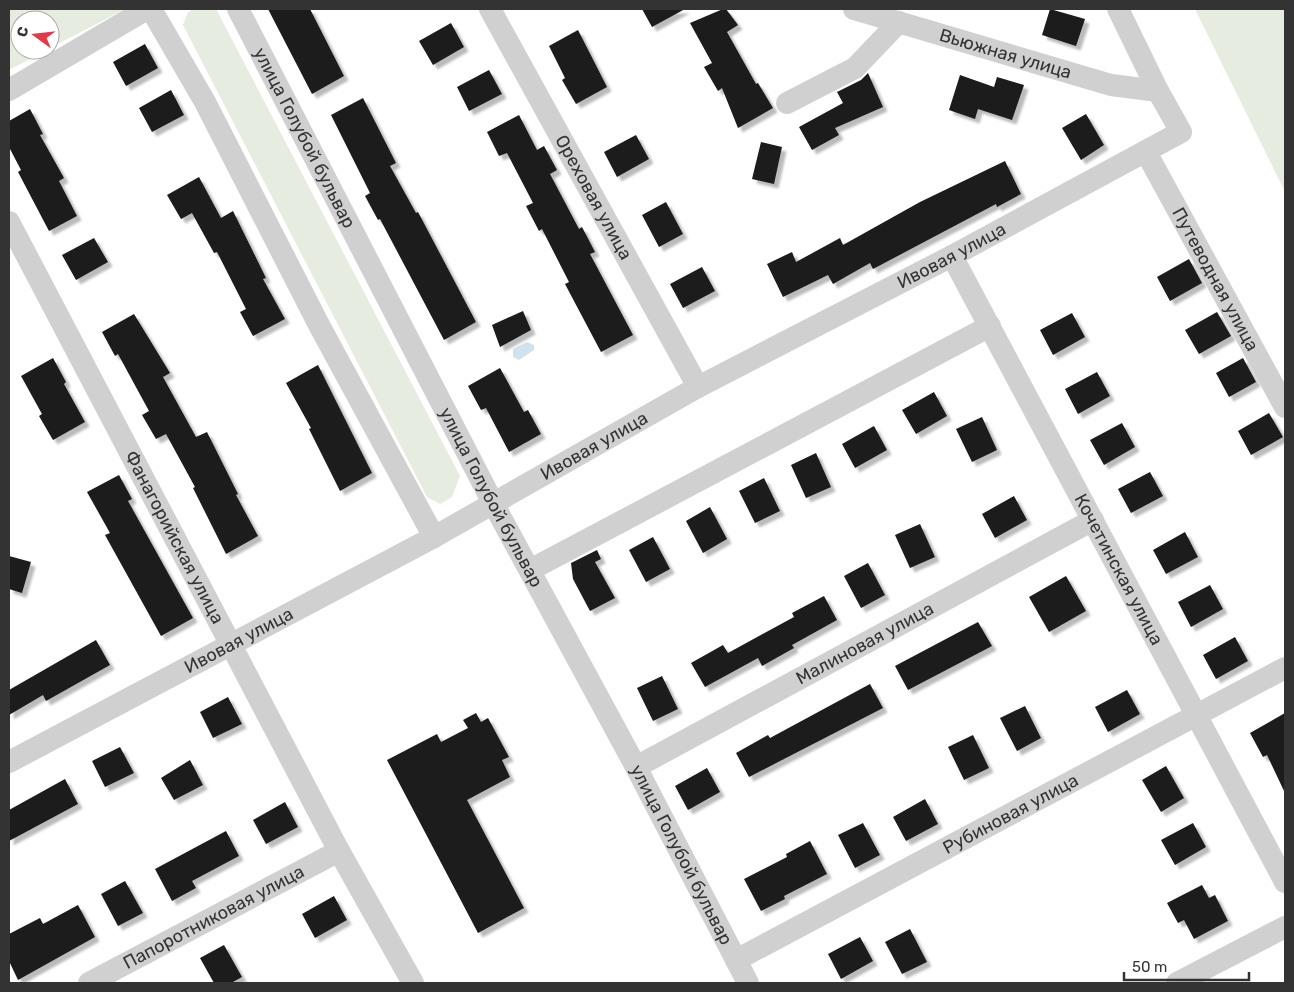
<svg xmlns="http://www.w3.org/2000/svg" width="1294" height="992" font-family="Rubik,sans-serif">
	<style>
		.green { fill: #e6ecdf }
		.water { fill: #cfe2ee }
		.building { fill: #1a1a1a; filter: url(#shadow) }
		.lines { fill: none; stroke-linecap: round; stroke-linejoin: round }
		.minor { stroke: #d0d0d0; stroke-width: 22 }
		.labels { text-anchor: middle; stroke-width: 5; stroke-linejoin: round; paint-order: stroke }
		.street-label { font-size: 18px; fill: #333; stroke: #fff }
	</style>
	<defs>
		<filter id="shadow"><feDropShadow dx="4.5" dy="4.5" stdDeviation="1" flood-color="#0004"/></filter>
	</defs>
	<rect width="100%" height="100%" fill="#fff"/>
	<path class="green" d="M9,9H125L50,48V20H20V50H47L9,70Z
		M194,9H216L460,476L452,497L440,504L427,497L183,25L188,12Z
		M1195,9H1285V192Z"/>
	<path class="water" d="M527,342L534,345V350L519,360L513,357V349Z"/>
	<path class="building" d="M268,9H310L344,76L312,94Z
		M642,9H685L652,27Z
		M723,9H726L738,25L727,32L756,84L758,83L773,108L738,128L722,88L718,91L704,67L712,63L690,23Z
		M1050,9L1085,19L1076,46L1042,35Z
		M451,23L464,47L433,65L419,41Z
		M578,30L607,87L576,104L562,80L565,78L549,46Z
		M145,44L158,68L126,86L113,62Z
		M489,70L502,94L469,111L457,87Z
		M868,73L883,107L835,128L839,135L812,150L799,127L843,103L837,92L861,80Z
		M960,75L994,87L997,77L1024,85L1012,120L978,109L975,119L949,110Z
		M171,90L184,115L152,132L139,108Z
		M363,98L396,163L390,166L416,213L418,212L476,322L444,340L380,219L378,220L365,196L370,193L331,115Z
		M30,109L43,134L40,135L64,178L59,181L77,216L49,231L18,172L21,170L9,147V121Z
		M1086,114L1104,145L1081,160L1062,128Z
		M519,115L537,150L544,146L557,170L550,174L579,229L582,227L595,252L590,254L633,335L601,352L565,284L569,282L542,229L539,231L526,206L533,203L507,153L499,156L487,132Z
		M636,135L649,159L617,177L604,152Z
		M761,142L782,147L774,184L752,179Z
		M1005,161L1021,194L997,207L996,204L873,269L870,263L833,284L828,275L783,297L767,264L792,252L796,262L840,238L843,245L920,202Z
		M199,177L221,218L233,211L266,278L263,279L285,319L253,336L240,312L246,309L217,252L214,253L192,213L181,219L167,195Z
		M666,202L683,234L659,247L642,215Z
		M94,238L108,262L76,280L62,255Z
		M1189,259L1202,283L1170,301L1157,277Z
		M702,267L715,291L683,308L670,284Z
		M523,311L531,330L500,347L492,325Z
		M1217,312L1231,336L1199,354L1185,330Z
		M1072,313L1085,337L1053,355L1040,330Z
		M134,314L170,373L163,377L196,437L207,432L238,494L236,495L258,536L226,554L193,488L195,487L166,434L156,439L142,415L149,411L118,354L115,356L102,332Z
		M53,358L66,382L64,384L85,422L53,440L39,416L42,414L21,376Z
		M1243,358L1256,382L1229,397L1216,373Z
		M318,365L372,473L340,491L309,429L311,428L286,383Z
		M500,368L524,412L528,410L541,434L509,452L486,408L481,410L468,386Z
		M1097,372L1110,396L1078,414L1065,389Z
		M934,392L947,416L916,434L902,410Z
		M1269,413L1283,437L1251,455L1238,431Z
		M982,417L997,450L972,462L956,429Z
		M1122,423L1135,447L1104,465L1090,440Z
		M874,426L887,450L855,468L842,444Z
		M816,453L831,487L806,498L791,465Z
		M1150,472L1163,496L1131,513L1118,489Z
		M119,475L132,499L128,501L193,618L161,636L105,535L110,533L87,492Z
		M764,478L780,511L755,523L739,491Z
		M1014,496L1027,520L995,538L982,514Z
		M710,507L727,539L703,553L686,521Z
		M920,524L935,557L910,568L895,535Z
		M1185,532L1198,557L1166,574L1153,550Z
		M653,537L670,569L646,582L629,550Z
		M597,550L601,559L595,562L615,598L590,611L573,579L571,563Z
		M9,556L31,562L22,593L9,589Z
		M868,563L885,595L861,608L844,576Z
		M1066,576L1086,611L1049,632L1029,597Z
		M1210,585L1223,609L1191,627L1178,602Z
		M824,596L837,620L792,645L794,648L762,666L758,658L705,687L691,663L723,645L728,653L794,617L792,613Z
		M978,622L992,646L908,690L895,666Z
		M1235,637L1248,661L1216,679L1203,655Z
		M96,640L110,665L46,701L43,695L9,715V690Z
		M662,676L678,709L653,721L637,688Z
		M870,684L883,708L749,777L736,753L768,735L770,738Z
		M1127,690L1140,714L1108,732L1095,707Z
		M228,697L242,724L213,738L200,712Z
		M1025,706L1041,738L1017,751L1000,718Z
		M476,713L481,722L488,718L509,757L502,760L510,777L467,800L524,908L478,933L387,760L437,734L441,742L468,728L463,720Z
		M1285,713V793L1267,755L1263,757L1250,733Z
		M973,735L989,768L964,780L948,747Z
		M120,747L134,773L105,787L92,761Z
		M190,760L203,785L174,800L161,778Z
		M1166,766L1184,798L1161,812L1142,780Z
		M707,768L720,792L688,810L675,786Z
		M65,779L78,804L9,841V810Z
		M925,799L938,824L906,841L893,817Z
		M285,802L298,827L266,844L253,820Z
		M863,823L880,855L855,868L838,835Z
		M1193,823L1206,847L1175,865L1161,840Z
		M226,831L239,856L192,881L196,888L172,901L155,869Z
		M810,841L827,874L784,896L785,899L761,911L744,879L787,857L786,854Z
		M125,881L143,913L118,926L101,894Z
		M1202,885L1209,898L1215,895L1228,921L1194,939L1184,920L1178,923L1167,903Z
		M334,896L347,920L315,938L302,914Z
		M78,905L95,937L18,980L9,961V934L40,918L43,924Z
		M910,929L927,962L902,974L885,942Z
		M860,937L873,961L841,979L828,954Z
		M224,945L242,977L231,983H214L200,958Z"/>
	<g class="lines">
		<g class="minor">
			<path d="M151,9L205,102L319,325L434,537"/>
			<path id="s1" d="M238,9L493,503L636,767L748,983"/>
			<path id="s2" d="M490,9L698,387"/>
			<path id="s3" d="M854,9L1111,85L1158,91"/>
			<path d="M9,90L147,9"/>
			<path d="M787,103L855,68L899,22"/>
			<path id="s4" d="M1146,152L1285,407"/>
			<path id="s5" d="M9,222L339,851L413,983"/>
			<path id="s6" d="M952,256L1285,882"/>
			<path d="M530,570L990,326"/>
			<path id="s7" d="M9,762L434,537L698,387L952,256L1181,132L1158,91L1118,9"/>
			<path id="s8" d="M636,767L1093,520"/>
			<path id="s9" d="M736,960L1285,668"/>
			<path id="s10" d="M89,983L339,851"/>
			<path d="M1177,983L1285,927"/>
		</g>
	</g>
	<g class="labels">
		<g class="street-label">
			<text dy="6" stroke="none"><textPath href="#s3" startOffset="158">Вьюжная улица</textPath></text>
			<text dy="6" stroke="none"><textPath href="#s1" startOffset="145">улица Голубой бульвар</textPath></text>
			<text dy="6" stroke="none"><textPath href="#s2" startOffset="215">Ореховая улица</textPath></text>
			<text dy="6" stroke="none"><textPath href="#s7" startOffset="1070">Ивовая улица</textPath></text>
			<text dy="6" stroke="none"><textPath href="#s4" startOffset="145">Путеводная улица</textPath></text>
			<text dy="6" stroke="none"><textPath href="#s7" startOffset="665">Ивовая улица</textPath></text>
			<text dy="6" stroke="none"><textPath href="#s1" startOffset="550">улица Голубой бульвар</textPath></text>
			<text dy="6" stroke="none"><textPath href="#s5" startOffset="356">Фанагорийская улица</textPath></text>
			<text dy="6" stroke="none"><textPath href="#s6" startOffset="355">Кочетинская улица</textPath></text>
			<text dy="6" stroke="none"><textPath href="#s7" startOffset="260">Ивовая улица</textPath></text>
			<text dy="6" stroke="none"><textPath href="#s8" startOffset="260">Малиновая улица</textPath></text>
			<text dy="6" stroke="none"><textPath href="#s9" startOffset="311">Рубиновая улица</textPath></text>
			<text dy="6" stroke="none"><textPath href="#s1" startOffset="955">улица Голубой бульвар</textPath></text>
			<text dy="6" stroke="none"><textPath href="#s10" startOffset="141">Папоротниковая улица</textPath></text>
		</g>
	</g>
	<rect width="1294" height="992" fill="none" stroke="#333333" stroke-width="20"/>
	<g transform="translate(35 35) rotate(285)"><circle r="24" fill="#ffffff" stroke="#adadad"/>
	<path d="M0-4L9 19L0 12L-9 19Z" fill="#e63946"/>
	<text y="-8" font-size="14" font-weight="bold" text-anchor="middle" fill="#333333">С</text>
	</g>
	<path d="M1124 972v8h125v-8" fill="none" stroke="#333333" stroke-width="2.5"/>
	<text x="1132" y="972" font-size="15" fill="#333333" stroke="#ffffff" stroke-width="4" paint-order="stroke">50 m</text>
</svg>
